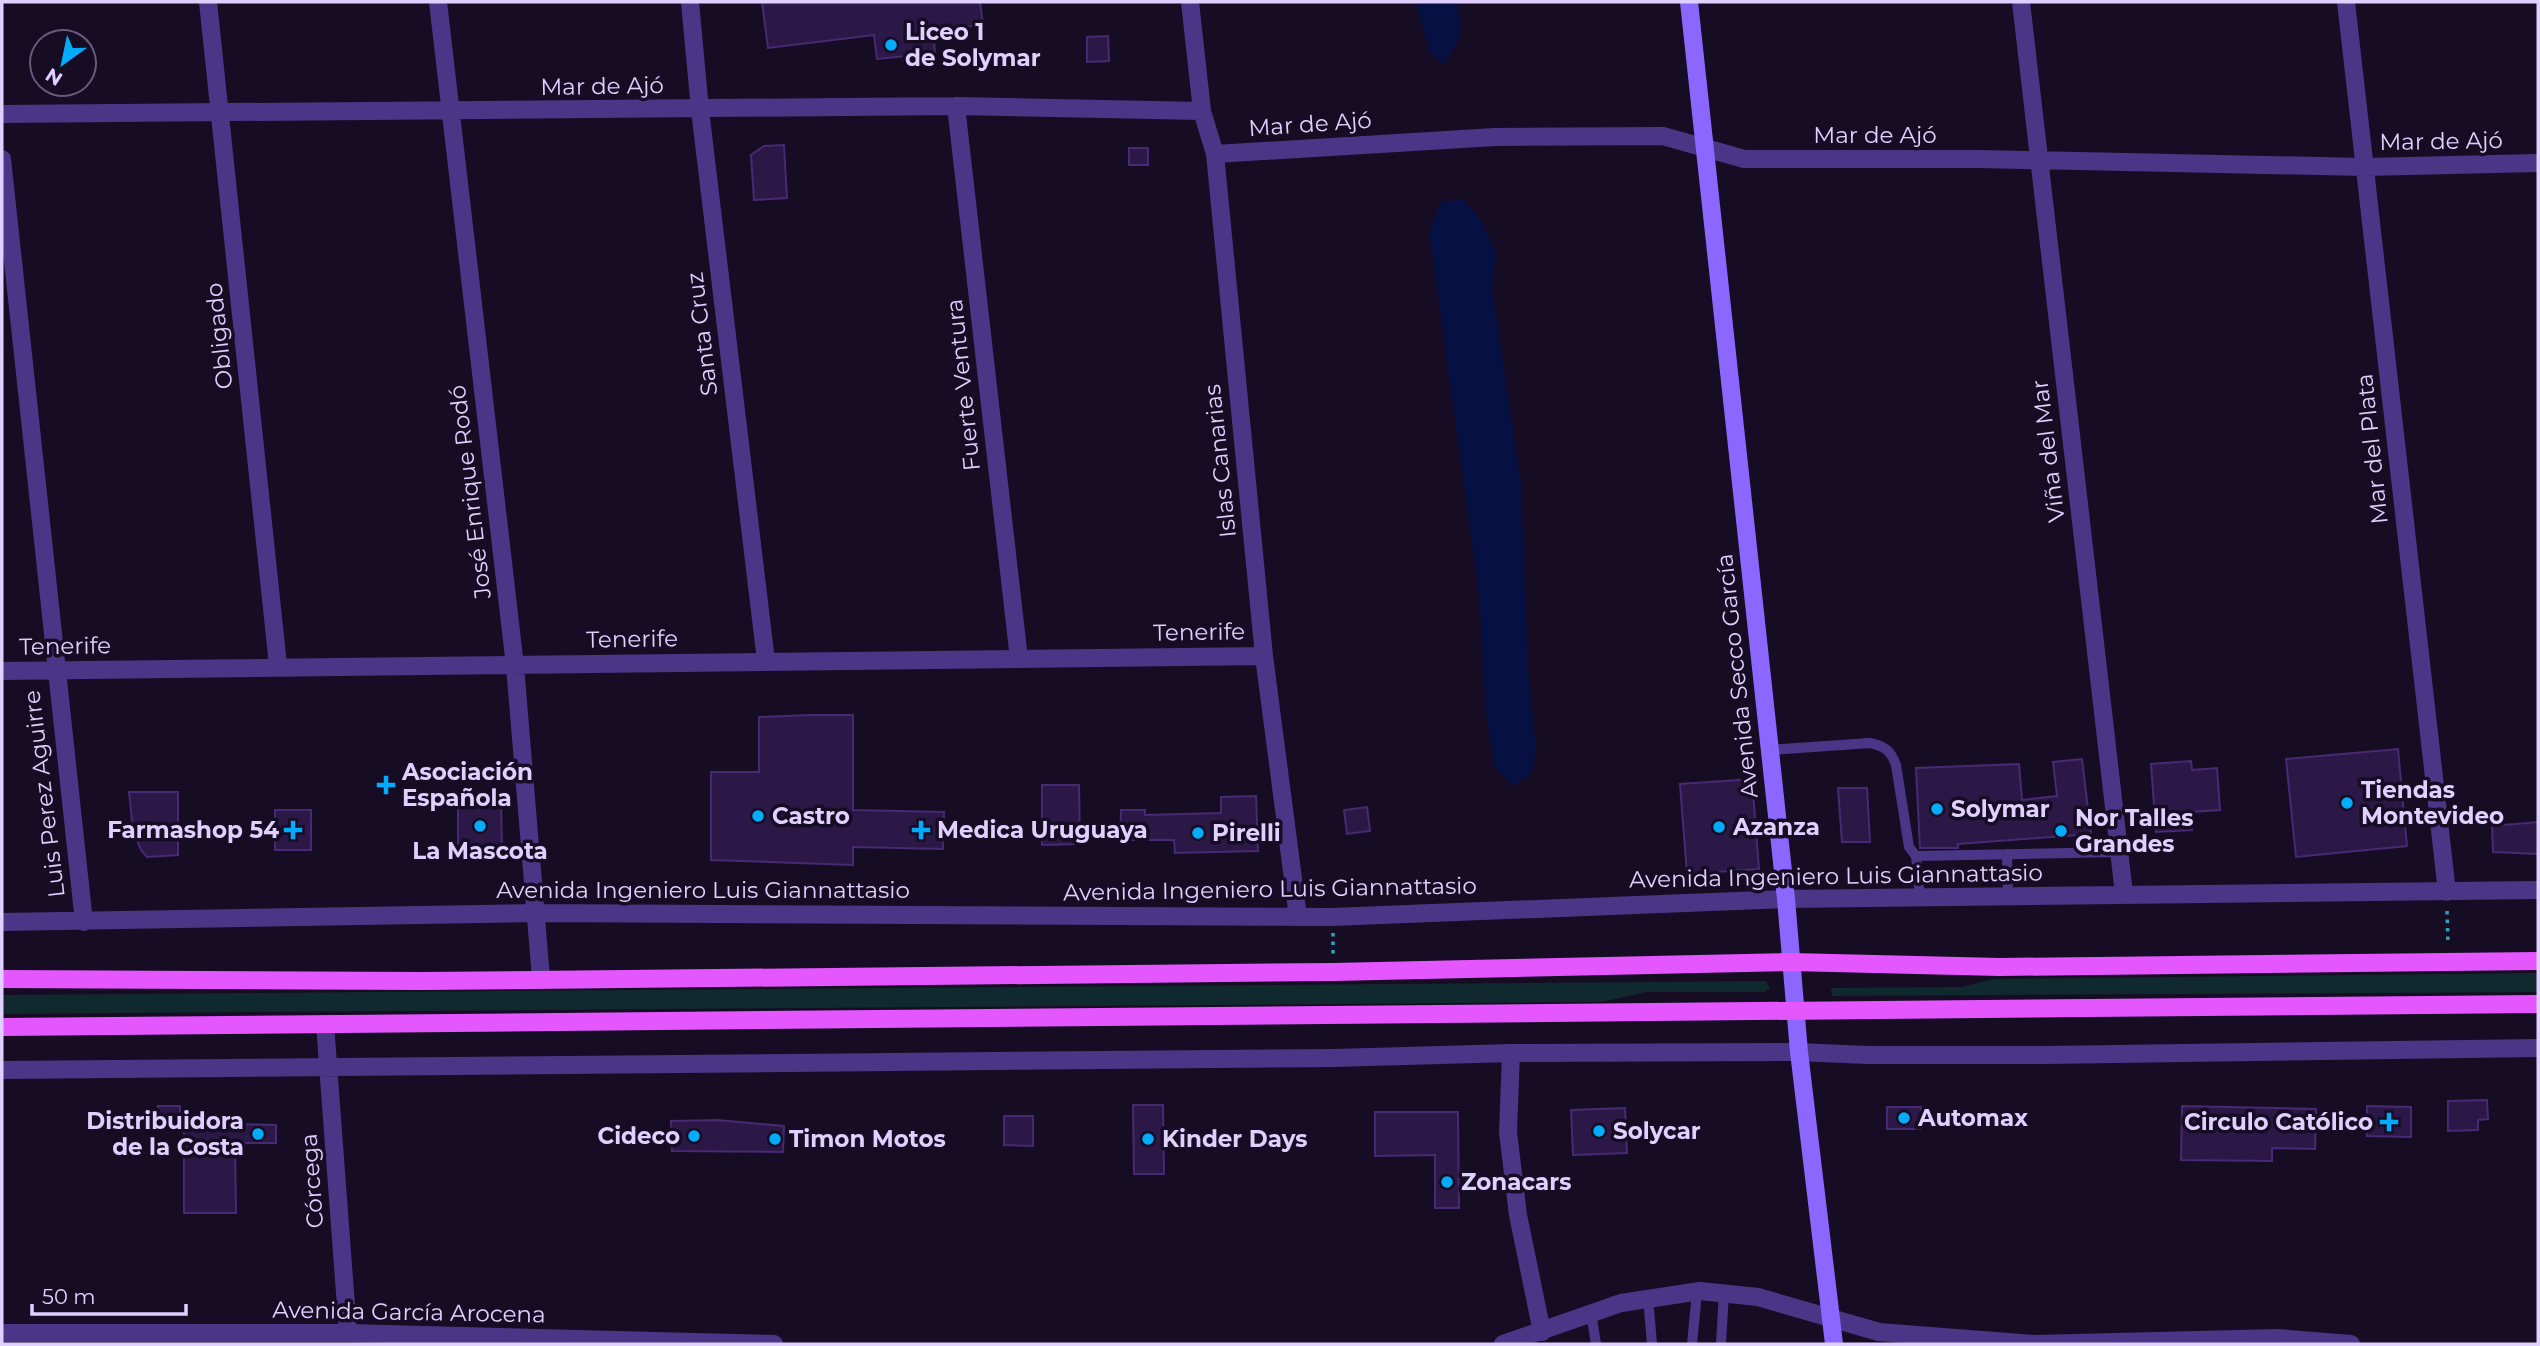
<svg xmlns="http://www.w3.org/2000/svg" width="2540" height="1346" font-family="Montserrat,sans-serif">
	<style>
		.green { fill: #10292f }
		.water { fill: #071043 }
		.building { fill: #2b1846; stroke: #482973; stroke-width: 2 }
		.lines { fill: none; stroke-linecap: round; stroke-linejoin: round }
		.path { stroke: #29a4bb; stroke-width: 3.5; stroke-dasharray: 3.5 5; stroke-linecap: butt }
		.lane { stroke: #4a3686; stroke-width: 10 }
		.street { stroke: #4a3686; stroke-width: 18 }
		.secondary { stroke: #8c67ff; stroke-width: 18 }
		.primary { stroke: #e457ff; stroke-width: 18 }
		.poi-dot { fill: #00acfb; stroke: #160d24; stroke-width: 2.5 }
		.labels { text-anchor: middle; stroke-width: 7; stroke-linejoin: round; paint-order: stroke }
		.poi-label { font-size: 23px; font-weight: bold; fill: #e0d0ff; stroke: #160d24; text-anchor: start }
		.street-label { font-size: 23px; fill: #e0d0ff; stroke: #160d24 }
	</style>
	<rect width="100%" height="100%" fill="#160d24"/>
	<path class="green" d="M2538,973V992L1832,996L1831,988L1961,987L1994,979Z
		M1766,981L1770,988L1764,992H1647L1601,1002L2,1014V995Z"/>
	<path class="water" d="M1415,2H1458L1460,37L1444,64L1430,53Z
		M1463,199L1481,221L1496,253L1492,289L1521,484L1528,669L1536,749L1532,773L1514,786L1495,768L1486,714L1479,594L1429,231L1441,202Z"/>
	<path class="building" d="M762,2H980L983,25L933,30L935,53L877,59L874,35L768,48Z
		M1108,36L1109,61L1087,62V37Z
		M784,145L787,198L754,200L751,155L764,146Z
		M1129,148H1148V165H1129Z
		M810,715H853V810L944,812L943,849L853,847V865L711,860V772H759V717Z
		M2398,749L2407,846L2296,857L2286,759Z
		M2082,759L2091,834L1958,844V848H1920L1916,768L2019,764L2022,800L2057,796L2053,762Z
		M2191,761L2192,770L2217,768L2220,810L2191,812L2192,830L2156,832L2151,764Z
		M1752,779L1759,869L1687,874L1680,784Z
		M1042,785H1079L1080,844L1042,845Z
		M1838,788H1867L1870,842H1842Z
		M129,792H178V855L147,857L141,850L133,831Z
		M1256,796L1258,851L1175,853L1174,840H1120L1121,810H1145V815L1221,813V797Z
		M458,798H501L502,853L458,854Z
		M1367,807L1370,831L1347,834L1344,810Z
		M275,810H311V850H275Z
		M2538,822V854L2493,852L2492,826Z
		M2487,1100L2488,1119L2478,1120V1130L2448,1131V1101Z
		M1133,1105H1163L1164,1174H1134Z
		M158,1106H180V1126H158Z
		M2182,1106L2316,1109L2315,1149L2272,1148V1161L2181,1160Z
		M2367,1106L2411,1107V1137L2367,1136Z
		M1887,1107H1921V1129H1887Z
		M1625,1108L1627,1153L1573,1155L1571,1110Z
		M1375,1112H1458L1459,1208H1435V1155L1375,1156Z
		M1004,1116H1033V1146L1004,1145Z
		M717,1120L784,1126L783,1152L672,1151L671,1121Z
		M184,1123L276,1125V1143H235L236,1213H184Z"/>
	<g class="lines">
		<path class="path" d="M2447,911L2448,945
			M1333,933V954"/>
		<path class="lane" d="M1769,750L1870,743C1885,746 1891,751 1896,765L1909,847L1916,856L2119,852
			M2007,854L2008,896
			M1916,856L1920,897
			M1648,1297L1652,1344
			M1591,1313L1596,1344
			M1692,1344L1697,1292
			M1721,1344L1724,1292"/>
		<path class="street" d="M208,2L278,665
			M438,2L515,666L541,978
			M690,2L700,110L766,661
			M1190,2L1202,111L1215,154L1264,656L1298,917
			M2021,2L2124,894
			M2346,2L2447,892
			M956,106L1019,659
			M2,114L956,106L1202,111
			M1215,154L1495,137L1663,136L1744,159H1979L2365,167L2538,163
			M2,159L84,922
			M2,671C422,665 843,661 1264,656
			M2,922L535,913L1332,917L1786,899L2538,890
			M325,1024L348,1333
			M1511,1053L1508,1132L1518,1215L1542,1332
			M2,1070L1334,1058L1511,1053L1799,1052L1867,1055H2045L2538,1048
			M2,1333H348L774,1344
			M1503,1344L1621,1303L1700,1291L1758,1297L1879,1332L2035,1344
			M2036,1344L2278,1338L2351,1344"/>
		<path class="secondary" d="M1689,2L1786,899L1799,1052L1834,1344"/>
		<path class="primary" d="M2,979L422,981L1333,972L1791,962L2000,967L2538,961
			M2,1027L2538,1004"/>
	</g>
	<g class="poi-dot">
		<circle cx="891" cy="45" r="7"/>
		<path d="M382.5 774.5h7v7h7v7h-7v7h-7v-7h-7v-7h7z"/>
		<circle cx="2347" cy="803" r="7"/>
		<circle cx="1937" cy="809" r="7"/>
		<circle cx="758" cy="816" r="7"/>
		<circle cx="480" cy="826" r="7"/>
		<circle cx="1719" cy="827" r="7"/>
		<path d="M289.5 819.5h7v7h7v7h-7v7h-7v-7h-7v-7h7z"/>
		<path d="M917.5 819.5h7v7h7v7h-7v7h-7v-7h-7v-7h7z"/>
		<circle cx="2061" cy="831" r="7"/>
		<circle cx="1198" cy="833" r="7"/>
		<circle cx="1904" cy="1118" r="7"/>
		<path d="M2385.5 1111.5h7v7h7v7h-7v7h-7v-7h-7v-7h7z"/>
		<circle cx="1599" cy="1131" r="7"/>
		<circle cx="258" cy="1134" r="7"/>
		<circle cx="694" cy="1136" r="7"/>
		<circle cx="775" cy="1139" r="7"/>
		<circle cx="1148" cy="1139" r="7"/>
		<circle cx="1447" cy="1182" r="7"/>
	</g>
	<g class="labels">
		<g class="poi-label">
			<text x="905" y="40">Liceo 1<tspan x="905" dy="26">de Solymar</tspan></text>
			<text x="402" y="780">Asociación<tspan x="402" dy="26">Española</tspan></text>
			<text x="2361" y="798">Tiendas<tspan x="2361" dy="26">Montevideo</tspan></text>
			<text x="1951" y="817">Solymar</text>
			<text x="772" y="824">Castro</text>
			<text x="2075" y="826">Nor Talles<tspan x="2075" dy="26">Grandes</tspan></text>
			<text x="1733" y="835">Azanza</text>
			<text x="279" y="838" text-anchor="end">Farmashop 54</text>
			<text x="937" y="838">Medica Uruguaya</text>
			<text x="1212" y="841">Pirelli</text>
			<text x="480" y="859" text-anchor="middle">La Mascota</text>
			<text x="1918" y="1126">Automax</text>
			<text x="244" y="1129" text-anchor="end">Distribuidora<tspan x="244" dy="26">de la Costa</tspan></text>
			<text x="2373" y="1130" text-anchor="end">Circulo Católico</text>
			<text x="1613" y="1139">Solycar</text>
			<text x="680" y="1144" text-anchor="end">Cideco</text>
			<text x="789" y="1147">Timon Motos</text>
			<text x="1162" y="1147">Kinder Days</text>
			<text x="1461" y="1190">Zonacars</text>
		</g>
		<g class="street-label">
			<text transform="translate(602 86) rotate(-1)" y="8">Mar de Ajó</text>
			<text transform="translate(1310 124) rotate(-4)" y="8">Mar de Ajó</text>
			<text x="1875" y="143">Mar de Ajó</text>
			<text transform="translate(2441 141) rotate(-1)" y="8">Mar de Ajó</text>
			<text transform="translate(702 334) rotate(-97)" y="8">Santa Cruz</text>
			<text transform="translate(219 336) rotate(-96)" y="8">Obligado</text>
			<text transform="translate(963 385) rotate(-96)" y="8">Fuerte Ventura</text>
			<text transform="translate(2372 449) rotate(-96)" y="8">Mar del Plata</text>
			<text transform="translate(2048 451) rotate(-97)" y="8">Viña del Mar</text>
			<text transform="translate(1220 461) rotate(-96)" y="8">Islas Canarias</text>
			<text transform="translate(470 492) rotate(-97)" y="8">José Enrique Rodó</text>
			<text transform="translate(1199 632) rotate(-1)" y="8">Tenerife</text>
			<text transform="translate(632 639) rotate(-1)" y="8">Tenerife</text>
			<text transform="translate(65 646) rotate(-1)" y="8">Tenerife</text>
			<text transform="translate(1737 676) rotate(-96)" y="8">Avenida Secco García</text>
			<text transform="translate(44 794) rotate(-97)" y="8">Luis Perez Aguirre</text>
			<text transform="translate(1836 876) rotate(-1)" y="8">Avenida Ingeniero Luis Giannattasio</text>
			<text transform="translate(1270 889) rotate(-1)" y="8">Avenida Ingeniero Luis Giannattasio</text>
			<text x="703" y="898">Avenida Ingeniero Luis Giannattasio</text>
			<text transform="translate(312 1181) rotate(-94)" y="8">Córcega</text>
			<text transform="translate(409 1312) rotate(1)" y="8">Avenida García Arocena</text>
		</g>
	</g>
	<rect width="2540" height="1346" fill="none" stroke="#e0d0ff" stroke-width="7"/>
	<g transform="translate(63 63) rotate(213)"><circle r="33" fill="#160d24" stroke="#675b7c" stroke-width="2"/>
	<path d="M0-5L12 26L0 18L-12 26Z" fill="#00acfb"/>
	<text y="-10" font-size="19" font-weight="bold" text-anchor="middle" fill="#e0d0ff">N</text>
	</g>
	<path d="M32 1304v10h154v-10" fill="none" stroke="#e0d0ff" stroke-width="3.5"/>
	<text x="42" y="1304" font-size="21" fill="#e0d0ff" stroke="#160d24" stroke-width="5" paint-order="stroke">50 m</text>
</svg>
